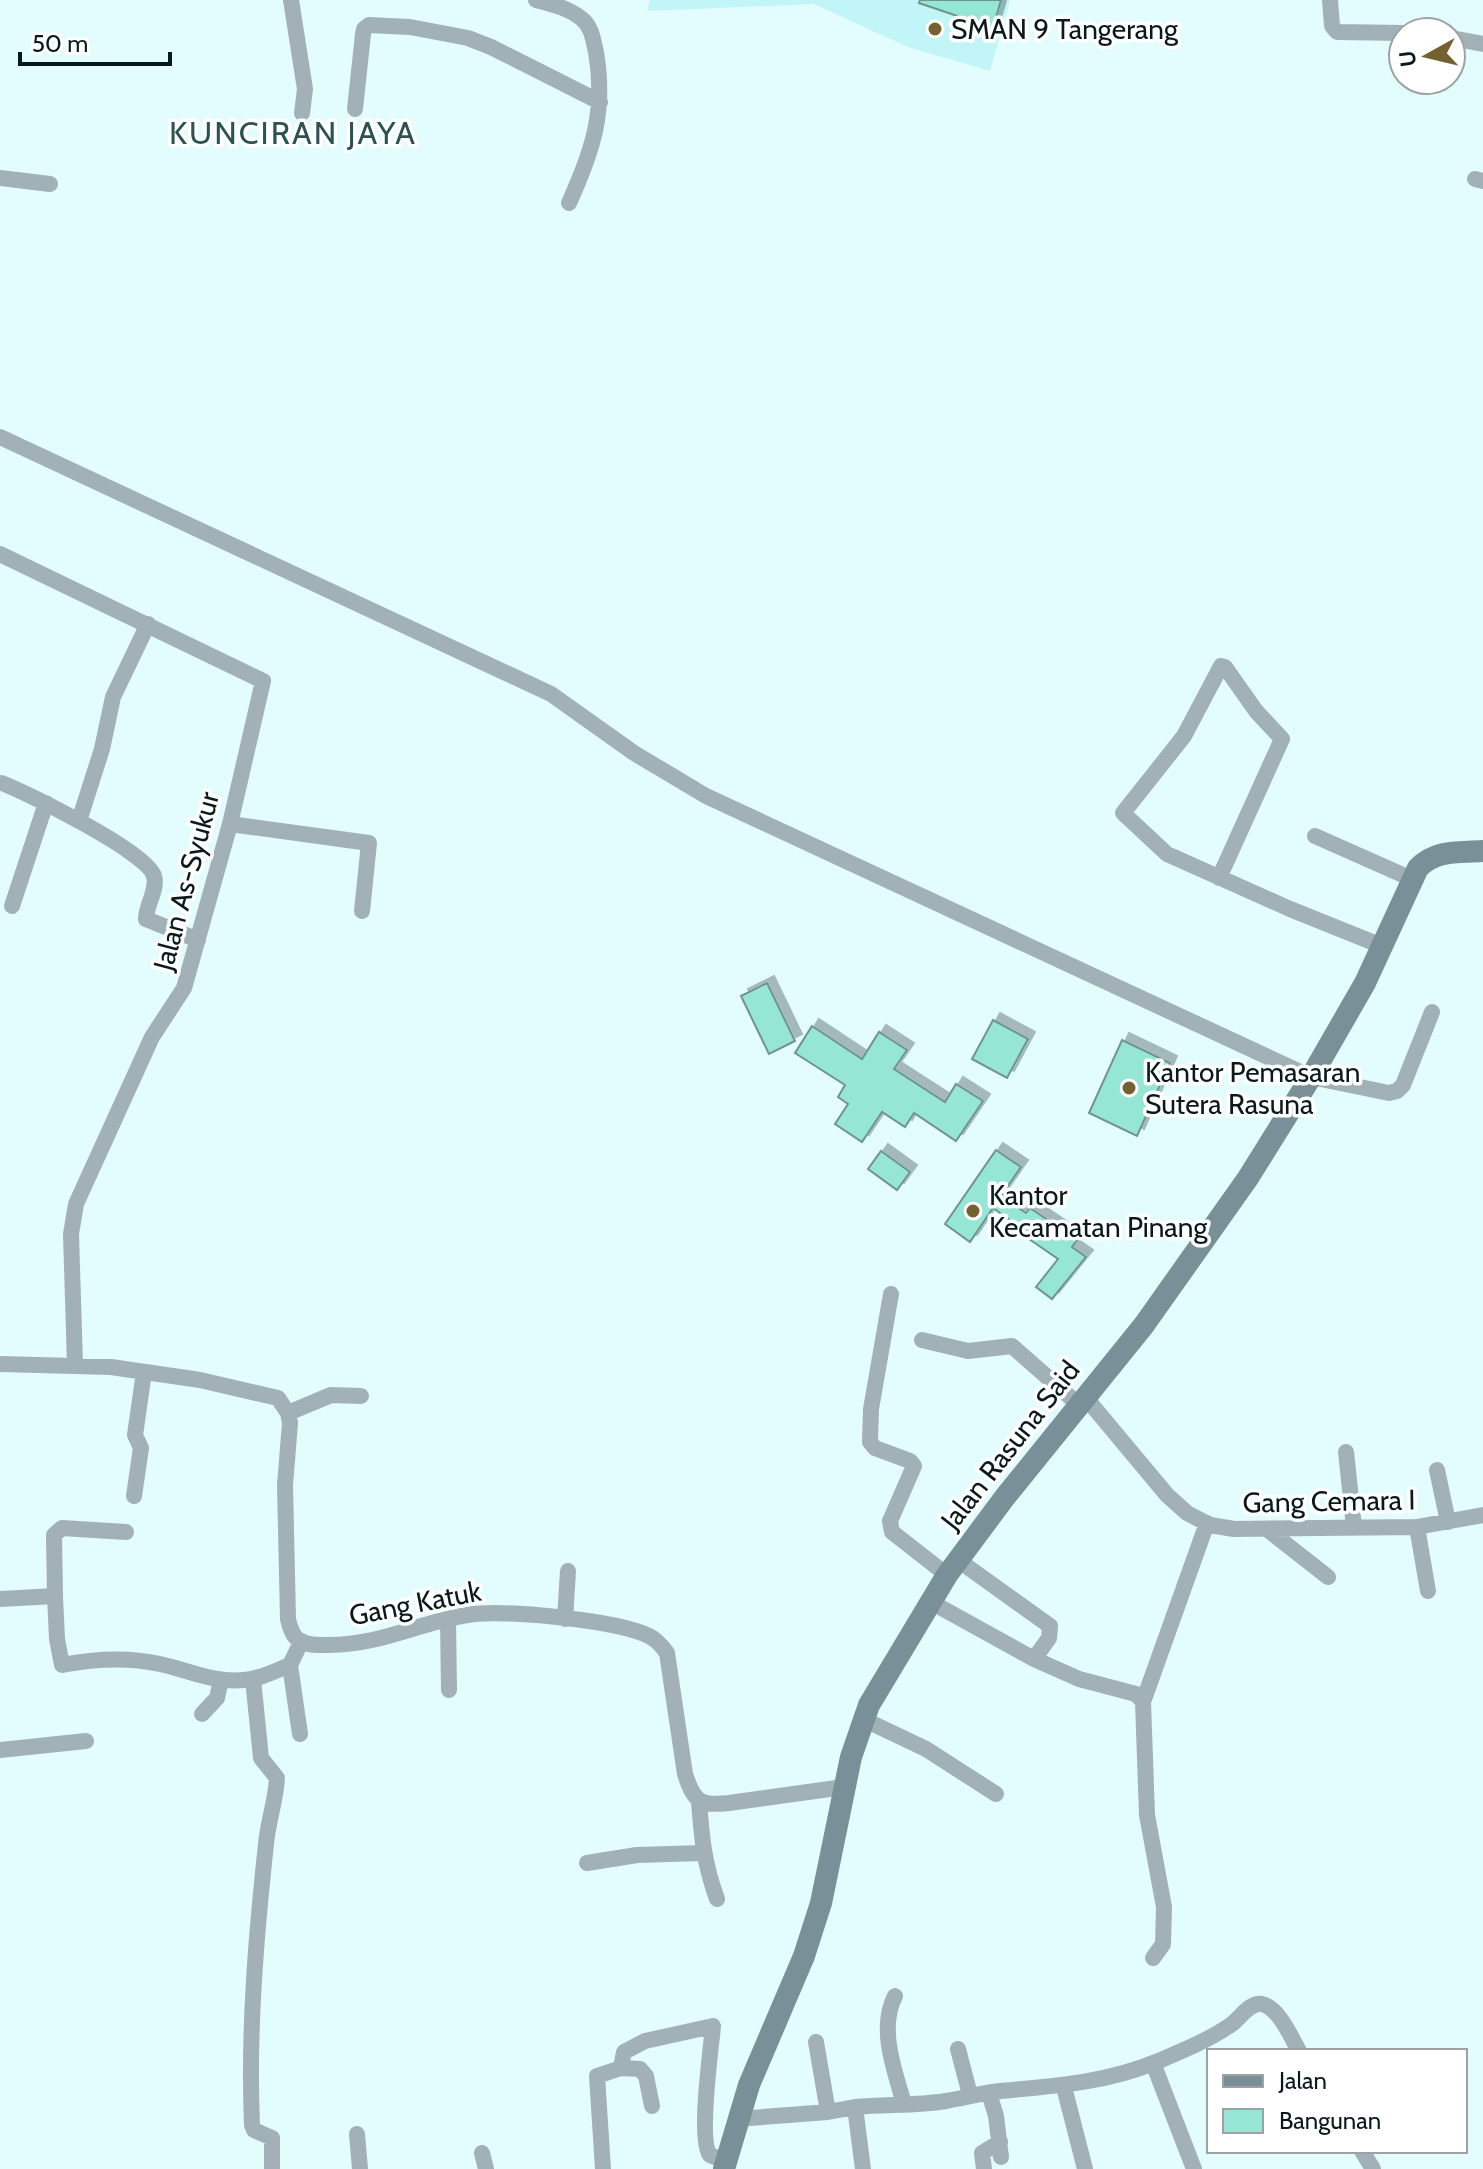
<svg xmlns="http://www.w3.org/2000/svg" width="1483" height="2169" font-family="Cabin,sans-serif">
	<style>
		.built { fill: #c1f5f8 }
		.building { fill: #95e6d5; stroke: #70958c; stroke-width: 2; filter: url(#shadow) }
		.lines { fill: none; stroke-linecap: round; stroke-linejoin: round }
		.minor { stroke: #a2b1b7; stroke-width: 16 }
		.secondary { stroke: #799099; stroke-width: 22 }
		.poi-dot { fill: #736230; stroke: #fff; stroke-width: 3 }
		.labels { text-anchor: middle; stroke-width: 7; stroke-linejoin: round; paint-order: stroke }
		.poi-label { font-size: 28px; fill: #0a1a1b; stroke: #fff; text-anchor: start }
		.street-label { font-size: 28px; fill: #0a1a1b; stroke: #fff }
		.quarter-label { font-size: 32px; letter-spacing: 2px; fill: #2d5254; stroke: #fff }
	</style>
	<defs>
		<filter id="shadow"><feDropShadow dx="7" dy="-7" stdDeviation="0" flood-color="#0004"/></filter>
	</defs>
	<rect width="100%" height="100%" fill="#e3fcfd"/>
	<path class="built" d="M650,0H1010L990,71L908,47L814,4L647,11Z"/>
	<path class="building" d="M920,0H1001L993,28L919,3Z
		M767,983L795,1041L769,1054L741,996Z
		M993,1020L1028,1039L1007,1078L972,1059Z
		M812,1026L862,1059L879,1032L907,1050L894,1069L945,1102L956,1084L983,1101L956,1141L914,1113L905,1127L882,1112L862,1142L835,1124L848,1104L838,1097L845,1085L795,1053Z
		M1122,1040L1170,1063L1137,1136L1089,1113Z
		M996,1150L1021,1167L1001,1196L1026,1213L1030,1208L1077,1240L1072,1247L1086,1257L1052,1299L1036,1287L1058,1259L1016,1230L1018,1226L993,1208L970,1242L945,1224Z
		M881,1151L910,1172L897,1190L868,1169Z"/>
	<g class="lines">
		<path class="minor" d="M291,0L305,89L302,113
			M536,0C551,4 569,8 582,19C592,27 593,40 596,52C606,111 593,150 569,203
			M1330,0L1332,26L1337,32L1403,33
			M1451,38L1483,44
			M355,109L363,34L364,29L369,25L410,27L468,38L491,47L600,102
			M0,178L50,184
			M1475,179L1483,181
			M0,437L551,694L634,753L706,796L1311,1077L1389,1093L1397,1091L1403,1085L1432,1012
			M0,554L263,681L230,824L184,988L152,1037L76,1204L71,1234L75,1364
			M2,783C28,794 148,852 154,876C158,890 146,905 146,919L198,940
			M79,821L102,749L113,697L148,624
			M230,824L369,843L362,911
			M1315,836L1412,879
			M1219,878L1282,739L1256,711L1225,667L1221,666L1184,736L1123,813L1167,854L1290,909L1382,946
			M12,906L46,803
			M891,1294L871,1409L870,1442L875,1448L910,1461L914,1466L890,1521L892,1532L947,1575
			M922,1340L968,1351L1012,1346L1079,1405
			M0,1364L111,1367L200,1380L278,1398L288,1413L290,1423L285,1485L288,1619C290,1627 292,1636 299,1640C308,1646 319,1645 329,1645C380,1645 418,1623 467,1615C503,1609 616,1620 649,1636C657,1640 662,1646 667,1653L685,1774C694,1802 700,1806 729,1803L844,1787
			M1086,1398L1167,1495L1187,1513L1210,1525L1234,1529L1417,1527L1483,1515
			M288,1413L331,1395L361,1396
			M1346,1452L1354,1527
			M1437,1470L1448,1522
			M134,1496L141,1448L135,1435L144,1372
			M1417,1527L1428,1591
			M1268,1530L1328,1577
			M958,1560L1050,1626L1049,1638L1034,1659L1079,1679L1136,1694L1143,1702
			M55,1596L54,1535L62,1528L126,1532
			M0,1599L55,1596L57,1639L62,1665C93,1659 129,1657 160,1664C188,1670 214,1683 244,1680C260,1679 275,1671 290,1665L301,1642
			M929,1601L1034,1659
			M448,1619L449,1690
			M565,1619L568,1571
			M290,1665L300,1734
			M253,1679L261,1758L277,1778C276,1800 268,1821 266,1844C256,1937 248,2031 252,2125L254,2130L272,2138V2169
			M202,1714L217,1698L221,1680
			M863,1719L926,1749L996,1794
			M0,1750L86,1741
			M699,1802C702,1840 704,1863 717,1899
			M587,1863L637,1855L703,1853
			M1153,1958L1163,1944L1164,1907L1147,1815L1143,1702L1207,1523
			M895,1996C878,2029 895,2071 904,2104
			M816,2042L828,2112L855,2107
			M958,2049L970,2095
			M1153,2063L1194,2169
			M621,2068L640,2069L646,2076L652,2106
			M1064,2087L1085,2169
			M989,2093L996,2116L1001,2157
			M737,2119L828,2112
			M357,2134L360,2169
			M1362,2151L1373,2169
			M482,2153L486,2169
			M603,2169L597,2076L621,2068L624,2052L645,2041L713,2026C711,2049 698,2140 710,2155L725,2161
			M863,2169L855,2107C885,2104 916,2106 946,2101C964,2098 982,2093 1000,2091C1054,2086 1105,2083 1156,2062C1182,2051 1209,2040 1232,2024C1241,2017 1250,2002 1262,2004C1279,2008 1291,2037 1299,2051
			M984,2169L982,2153L1000,2142"/>
		<path class="secondary" d="M724,2169L749,2085L804,1956L821,1903L851,1757L869,1705L947,1575L1005,1497L1144,1325L1248,1178L1311,1077L1365,983L1418,868C1437,849 1458,853 1483,851"/>
	</g>
	<g class="poi-dot">
		<circle cx="935" cy="29" r="8"/>
		<circle cx="1129" cy="1088" r="8"/>
		<circle cx="973" cy="1211" r="8"/>
	</g>
	<g class="labels">
		<g class="poi-label">
			<text x="951" y="39">SMAN 9 Tangerang</text>
			<text x="1145" y="1082">Kantor Pemasaran<tspan x="1145" dy="32">Sutera Rasuna</tspan></text>
			<text x="989" y="1205">Kantor<tspan x="989" dy="32">Kecamatan Pinang</tspan></text>
		</g>
		<g class="street-label">
			<text transform="translate(186 881) rotate(-75)" y="10">Jalan As-Syukur</text>
			<text transform="translate(1010 1445) rotate(-52)" y="10">Jalan Rasuna Said</text>
			<text transform="translate(1329 1501) rotate(-1)" y="10">Gang Cemara I</text>
			<text transform="translate(415 1603) rotate(-11)" y="10">Gang Katuk</text>
		</g>
		<g class="quarter-label">
			<text x="293" y="144">KUNCIRAN JAYA</text>
		</g>
	</g>
	<rect x="1207" y="2049" width="260" height="104" fill="#ffffff" stroke="#9da3a4" stroke-width="2"/>
	<rect x="1223" y="2075" width="40" height="12" fill="#799099" stroke="#9da3a4" stroke-width="2"/>
	<text x="1279" y="2089" font-size="24" fill="#0a1a1b">Jalan</text>
	<rect x="1223" y="2109" width="40" height="24" fill="#95e6d5" stroke="#9da3a4" stroke-width="2"/>
	<text x="1279" y="2129" font-size="24" fill="#0a1a1b">Bangunan</text>
	<g transform="translate(1427 56) rotate(262)"><circle r="38" fill="#ffffff" stroke="#9da3a4" stroke-width="2"/>
	<path d="M0-6L14 30L0 20L-14 30Z" fill="#736230"/>
	<text y="-12" font-size="22" font-weight="bold" text-anchor="middle" fill="#0a1a1b">U</text>
	</g>
	<path d="M20 52v12h150v-12" fill="none" stroke="#0a1a1b" stroke-width="4"/>
	<text x="32" y="52" font-size="24" fill="#0a1a1b" stroke="#ffffff" stroke-width="6" paint-order="stroke">50 m</text>
</svg>
